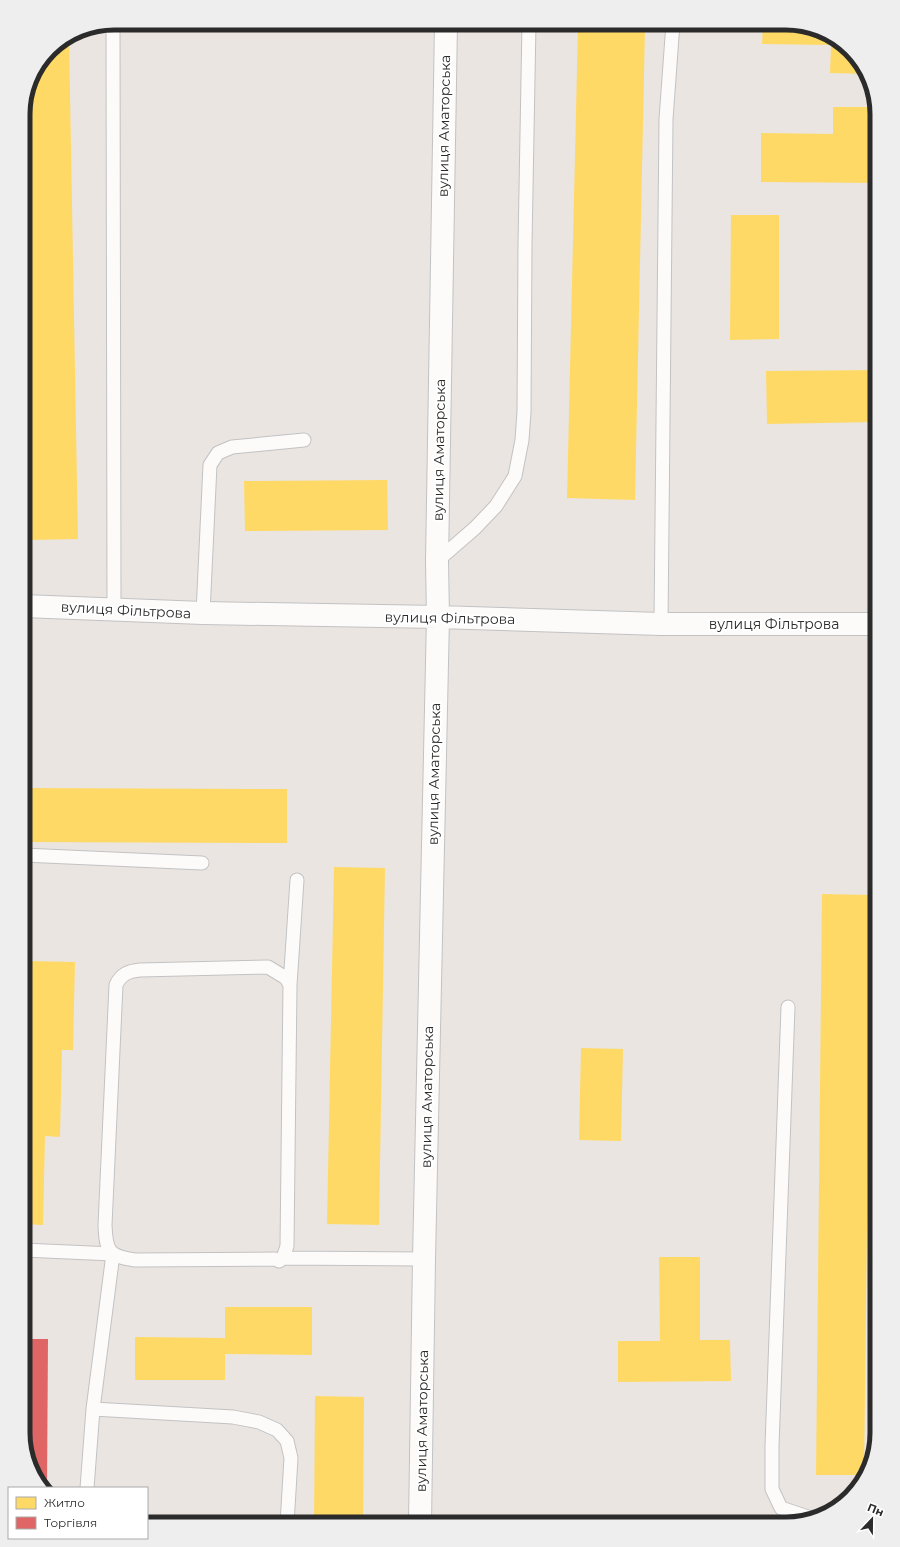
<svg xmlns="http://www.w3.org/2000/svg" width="900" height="1547" font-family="Montserrat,sans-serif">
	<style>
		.homes { fill: #ffd966 }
		.shops { fill: #e06666 }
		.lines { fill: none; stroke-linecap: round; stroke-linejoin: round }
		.service-casing { stroke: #c3c2c3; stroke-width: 15 }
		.minor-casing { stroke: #c3c2c3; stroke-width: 24 }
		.service { stroke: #fcfbfa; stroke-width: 13 }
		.minor { stroke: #fcfbfa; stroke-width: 22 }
		.labels { text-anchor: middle; stroke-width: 4; stroke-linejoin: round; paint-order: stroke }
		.street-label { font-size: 14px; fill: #2b2b2b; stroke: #fff }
		.rim { fill: none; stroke: #2b2b2b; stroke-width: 5 }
	</style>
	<rect width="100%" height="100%" fill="#eae5e1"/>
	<path class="homes" d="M763,23H792L837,38L868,74L830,73L831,45L762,44Z
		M578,25L645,27L635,500L567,498Z
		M69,37L78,539L29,540L23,218V108L30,79L50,49Z
		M833,107H875L877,114V183L761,182V133L833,134Z
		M731,215H779V339L730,340Z
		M877,370V422L767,424L766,371Z
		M387,480L388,530L245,531L244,481Z
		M23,788L287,789V843L23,842Z
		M334,867L385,868L379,1225L327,1224Z
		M822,894L871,895L864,1475H816Z
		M29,961L75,962L73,1050H62L60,1137L45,1136L43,1225L23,1224V1049H27Z
		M581,1048L623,1049L621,1141L579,1140Z
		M659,1257H700V1340H730L731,1381L618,1382V1341H660Z
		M225,1307H312V1355L225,1354V1380H135V1337L225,1338Z
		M315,1396L364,1397L363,1524H314Z"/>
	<path class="shops" d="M23,1339H48L47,1488L32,1473L23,1433Z"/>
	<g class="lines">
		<g class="service-casing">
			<path id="service" d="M113,23L114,608
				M437,561L475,528L496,506L515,476L522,440L524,412L525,244L529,23
				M203,613L210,465L218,453L232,447L304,440
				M661,624L666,119L673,23
				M23,855L202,863
				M290,985L297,880
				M788,1007L772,1446V1489L781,1508L811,1518
				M23,1250L113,1254L93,1409L87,1488
				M283,1258L279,1261L275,1259L135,1260C109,1256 106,1252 105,1225L116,985C121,974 129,971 140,970L268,967L286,978L290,985L287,1246L283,1258L424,1259
				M93,1409L233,1417L259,1422L277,1430L287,1441L291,1458L287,1524"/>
		</g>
		<g class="minor-casing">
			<path id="minor" d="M23,606L203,613L438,617L661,624H877
				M420,1524L424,1259L438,617L437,561L446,23"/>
		</g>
		<use href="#service" class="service"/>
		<use href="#minor" class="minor"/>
	</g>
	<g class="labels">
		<g class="street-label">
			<text transform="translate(444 126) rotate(-89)" y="5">вулиця Аматорська</text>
			<text transform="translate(439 450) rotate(-89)" y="5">вулиця Аматорська</text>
			<text transform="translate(126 610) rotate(3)" y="5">вулиця Фільтрова</text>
			<text transform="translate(450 618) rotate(1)" y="5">вулиця Фільтрова</text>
			<text x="774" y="629">вулиця Фільтрова</text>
			<text transform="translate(434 774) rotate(-89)" y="5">вулиця Аматорська</text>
			<text transform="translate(427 1097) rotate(-89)" y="5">вулиця Аматорська</text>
			<text transform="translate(422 1421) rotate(-89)" y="5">вулиця Аматорська</text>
		</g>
	</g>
	<path d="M0 0H900V1547H0ZM114 30H786A84 84 0 0 1 870 114V1433A84 84 0 0 1 786 1517H114A84 84 0 0 1 30 1433V114A84 84 0 0 1 114 30Z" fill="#eee" fill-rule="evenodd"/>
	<path class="rim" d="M114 30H786A84 84 0 0 1 870 114V1433A84 84 0 0 1 786 1517H114A84 84 0 0 1 30 1433V114A84 84 0 0 1 114 30Z"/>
	<rect x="8" y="1487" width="140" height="52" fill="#ffffff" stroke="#aaaaaa"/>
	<rect x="16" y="1497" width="20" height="12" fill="#ffd966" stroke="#aaaaaa"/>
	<text x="44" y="1507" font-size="12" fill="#2b2b2b">Житло</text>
	<rect x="16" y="1517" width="20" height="12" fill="#e06666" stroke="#aaaaaa"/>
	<text x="44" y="1527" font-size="12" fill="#2b2b2b">Торгівля</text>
	<g transform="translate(872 1519) rotate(22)" stroke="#ffffff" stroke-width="3" paint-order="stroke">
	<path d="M0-3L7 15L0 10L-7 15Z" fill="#2b2b2b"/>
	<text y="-6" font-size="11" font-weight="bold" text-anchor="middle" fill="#2b2b2b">Пн</text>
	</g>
</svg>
